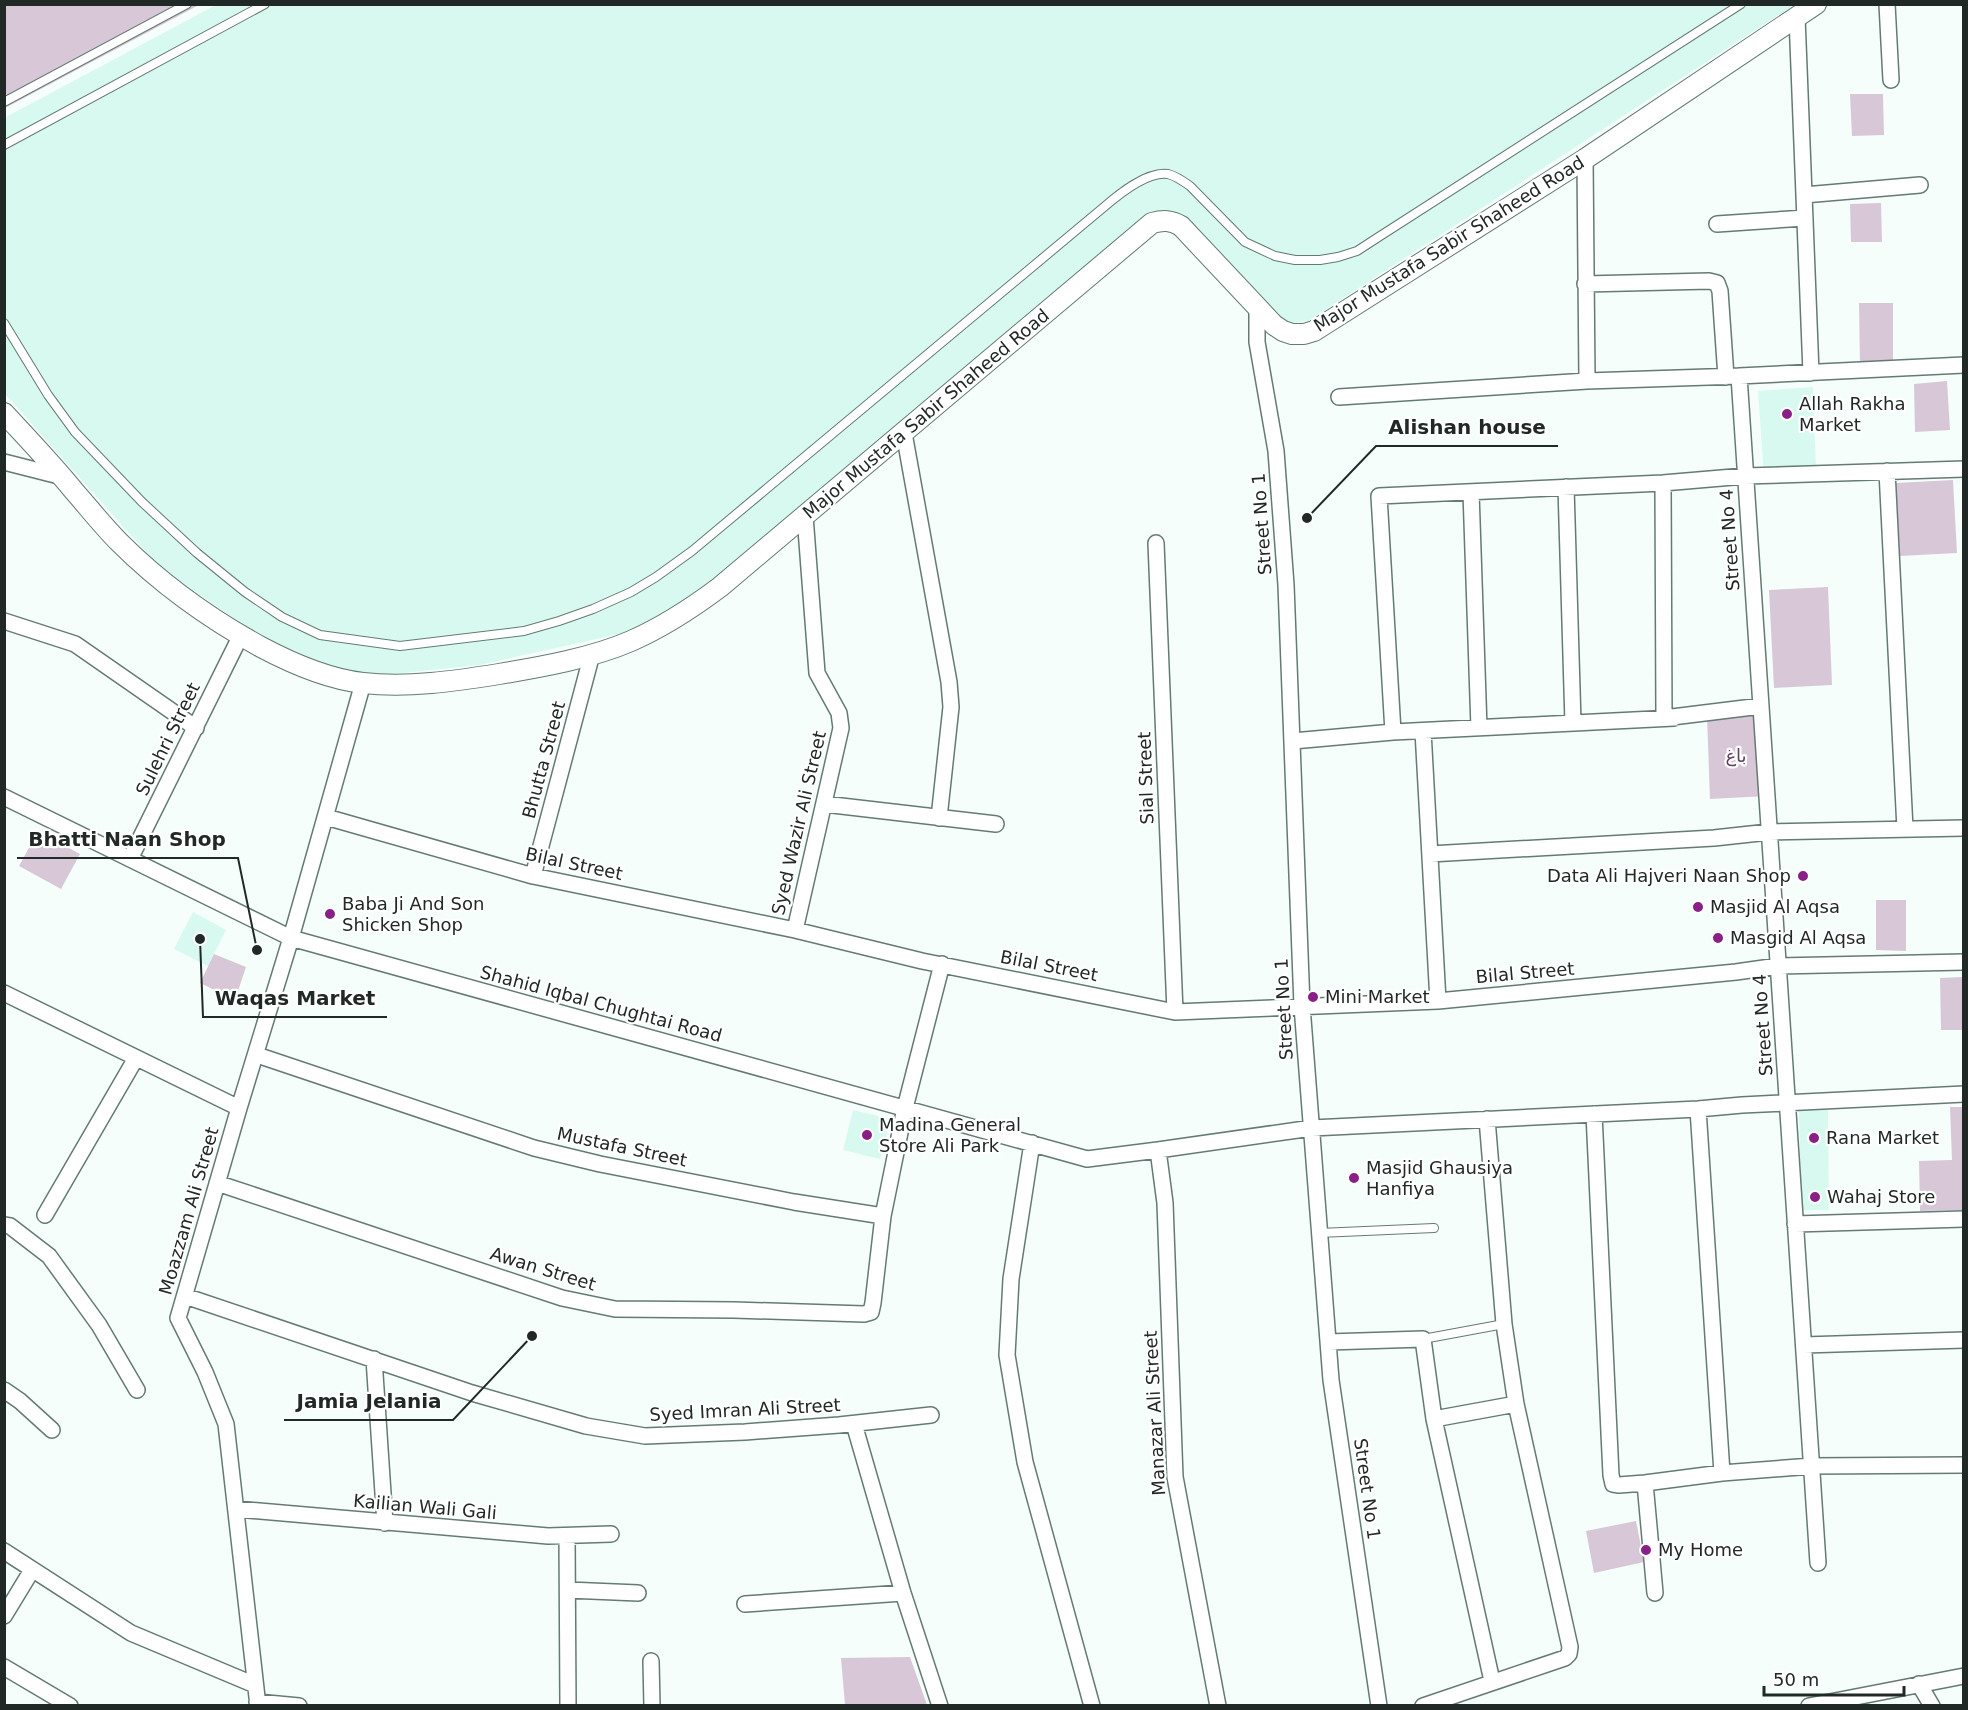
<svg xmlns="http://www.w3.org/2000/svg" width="1968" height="1710" font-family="'DejaVu Sans','Noto Naskh Arabic',sans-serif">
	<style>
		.built { fill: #d8f9f0 }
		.green { fill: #d8c7d6 }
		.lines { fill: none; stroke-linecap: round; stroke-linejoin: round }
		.service-casing { stroke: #657a74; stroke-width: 10 }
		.minor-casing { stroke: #657a74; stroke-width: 18 }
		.tertiary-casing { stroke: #657a74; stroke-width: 22 }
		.service { stroke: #fff; stroke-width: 8 }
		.minor { stroke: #fff; stroke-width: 15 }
		.tertiary { stroke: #fff; stroke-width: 20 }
		.poi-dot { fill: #8a2086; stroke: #fff; stroke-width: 2 }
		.labels { text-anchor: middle; stroke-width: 4.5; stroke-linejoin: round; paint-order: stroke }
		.street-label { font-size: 18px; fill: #212927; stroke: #fff }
		.poi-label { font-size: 18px; fill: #212927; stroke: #fff; text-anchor: start }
		.park-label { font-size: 18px; fill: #633f60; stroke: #fff }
		.leader { fill: none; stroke: #212927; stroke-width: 2 }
		.callout-dot { fill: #212927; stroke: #fff; stroke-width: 2 }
		.callout-label { font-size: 20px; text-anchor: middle; font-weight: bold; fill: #212927; stroke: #fff; stroke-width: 4.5; stroke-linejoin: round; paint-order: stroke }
	</style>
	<rect width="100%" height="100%" fill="#f5fefb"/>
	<path class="built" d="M216,5H1794L1308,321L1280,324L1172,213L693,596L628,632L479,665L364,677L323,668L268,641L160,568L5,394L4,118Z
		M1813,387L1816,469L1764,477L1758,391Z
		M193,912L226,930L208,966L174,949Z
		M853,1110L891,1119L880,1159L843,1150Z
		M1828,1110L1829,1210H1801L1799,1111Z"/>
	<path class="green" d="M5,5H199L5,108Z
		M1883,94L1884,135L1852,136L1850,94Z
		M1881,203L1882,242H1851L1850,204Z
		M1859,303H1893V365H1860Z
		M1947,381L1950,430L1915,432L1914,384Z
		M1953,480L1957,553L1900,556L1896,483Z
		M1828,587L1832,685L1774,688L1769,590Z
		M1761,706L1767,796L1710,799L1707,716Z
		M38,831L80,854L61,889L19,866Z
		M1876,900H1906V951L1876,950Z
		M214,954L246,967L235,1000L200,983Z
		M1963,977V1030H1941L1940,978Z
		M1950,1107H1963V1210L1920,1211L1919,1161L1952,1160Z
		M1636,1521L1644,1562L1594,1573L1586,1531Z
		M910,1657L927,1705H845L841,1658Z"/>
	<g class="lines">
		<g class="service-casing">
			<path id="service" d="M4,102L187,4
				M4,145L265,4
				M4,323L48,395L75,432L142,502L197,553L245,592L282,617L320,635L400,646L524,631L559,621L593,609L631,592L656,577L692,551L1104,207C1119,194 1147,171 1168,174C1176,176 1183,181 1190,186L1245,242L1275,256L1295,260H1320L1338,257L1357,251L1377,238L1741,4
				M1319,1233L1434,1228
				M1423,1339L1504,1324"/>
		</g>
		<g class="minor-casing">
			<path id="minor" d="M1887,4L1891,80
				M1797,17L1811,373
				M1585,159L1587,381L1739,376L1964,365
				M1804,195L1920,185
				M1717,224L1805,218
				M1585,284L1709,281L1717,283L1720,291L1726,377
				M1257,308V342L1276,451L1286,585L1302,1006L1331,1380L1379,1706
				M1739,376L1818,1563
				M1339,397L1587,381
				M904,433L949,682L951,707L939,818
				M4,462L63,477
				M1887,471L1905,829
				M1663,483L1664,718L1761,706
				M1566,487L1573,723
				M1471,492L1479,728
				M1156,543L1175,1012
				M4,621L75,644L196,728
				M363,683L291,938L1087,1159L1158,1150L1312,1128L1698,1109L1742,1105L1964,1094
				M1423,731L1438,1001
				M1393,732L1674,718
				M1293,741L1393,732L1379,496L1663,483L1745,476L1964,469
				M4,797L291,938L239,1108L178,1318L205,1372L226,1424L258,1706
				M824,804L996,824
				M326,817L533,876L795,930L922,961L1175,1012L1438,1001L1736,972L1778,966L1964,962
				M1430,854L1714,838L1769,832L1964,828
				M130,859L241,635
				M533,876L592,654
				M795,930L841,728L839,713L817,673L805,516
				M4,993L239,1108
				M257,1055L534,1148L600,1164L794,1202L883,1216L905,1108L942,964
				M1698,1109L1722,1473
				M1594,1114L1611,1475L1613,1484L1619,1485L1645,1483L1722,1473L1812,1466L1964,1465
				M1032,1143L1011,1279L1007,1355L1025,1462L1092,1706
				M1158,1150L1165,1203L1175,1477L1218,1706
				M217,1183L562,1298L615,1309L734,1310L864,1314L871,1312L873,1303L883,1216
				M45,1215L136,1058
				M1795,1224L1964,1219
				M4,1225L10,1226L49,1256L99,1325L137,1390
				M185,1296L472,1393L586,1426L645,1436L745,1432L839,1425L931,1415
				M1328,1342L1423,1339L1434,1419L1492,1681
				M1804,1345L1964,1340
				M374,1359L385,1523
				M4,1390L20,1401L52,1430
				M1434,1419L1516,1404
				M854,1424L903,1593L940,1706
				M1645,1483L1655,1593
				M236,1509L548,1536L611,1534
				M567,1536L568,1706
				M4,1551L131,1633L255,1685
				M568,1590L638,1593
				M745,1604L903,1593
				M4,1616L32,1570
				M651,1661L652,1706
				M4,1667L70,1706
				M1919,1684L1932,1706
				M257,1702L299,1706
				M1423,1706L1565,1658L1569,1654L1570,1647L1516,1404L1504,1324L1487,1119
				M1809,1706L1964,1676"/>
		</g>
		<g class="tertiary-casing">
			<path id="tertiary" d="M4,413C28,439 52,464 74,491C89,508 103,526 119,542C161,584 210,619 261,647C293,664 327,679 363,683C408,688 455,681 499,674C541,667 592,658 631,641C663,627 692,608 720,587L1152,223C1163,220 1171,220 1181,226L1274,325L1283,331L1292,334H1304L1314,331L1585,159L1816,4"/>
		</g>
		<use href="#service" class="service"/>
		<use href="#minor" class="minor"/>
		<use href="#tertiary" class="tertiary"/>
	</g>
	<g class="poi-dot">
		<circle cx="1787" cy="414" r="6"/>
		<circle cx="1803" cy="876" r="6"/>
		<circle cx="1698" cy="907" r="6"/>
		<circle cx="330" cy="914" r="6"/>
		<circle cx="1718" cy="938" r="6"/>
		<circle cx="1313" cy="997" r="6"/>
		<circle cx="867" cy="1135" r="6"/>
		<circle cx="1814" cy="1138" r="6"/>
		<circle cx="1354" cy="1178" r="6"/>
		<circle cx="1815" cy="1197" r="6"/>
		<circle cx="1646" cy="1550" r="6"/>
	</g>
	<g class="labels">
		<g class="street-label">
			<text transform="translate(1449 244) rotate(-32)" y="6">Major Mustafa Sabir Shaheed Road</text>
			<text transform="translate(926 414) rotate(-40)" y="6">Major Mustafa Sabir Shaheed Road</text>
			<text transform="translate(1262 524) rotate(-94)" y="6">Street No 1</text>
			<text transform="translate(1730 540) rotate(-94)" y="6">Street No 4</text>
			<text transform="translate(168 739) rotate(-64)" y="6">Sulehri Street</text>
			<text transform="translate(544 760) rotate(-75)" y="6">Bhutta Street</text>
			<text transform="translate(1146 778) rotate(-92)" y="6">Sial Street</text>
			<text transform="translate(799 823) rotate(-77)" y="6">Syed Wazir Ali Street</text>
			<text transform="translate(574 864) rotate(12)" y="6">Bilal Street</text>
			<text transform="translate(1049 966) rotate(11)" y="6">Bilal Street</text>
			<text transform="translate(1525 973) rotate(-5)" y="6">Bilal Street</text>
			<text transform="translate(601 1004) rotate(15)" y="6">Shahid Iqbal Chughtai Road</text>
			<text transform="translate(1284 1009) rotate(-93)" y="6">Street No 1</text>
			<text transform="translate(1763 1025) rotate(-94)" y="6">Street No 4</text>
			<text transform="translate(622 1147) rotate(12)" y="6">Mustafa Street</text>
			<text transform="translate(189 1211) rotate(-74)" y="6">Moazzam Ali Street</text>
			<text transform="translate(543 1269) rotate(17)" y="6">Awan Street</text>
			<text transform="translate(745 1410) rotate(-3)" y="6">Syed Imran Ali Street</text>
			<text transform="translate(1155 1413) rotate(-93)" y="6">Manazar Ali Street</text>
			<text transform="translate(1367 1489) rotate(82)" y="6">Street No 1</text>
			<text transform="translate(425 1507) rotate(5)" y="6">Kailian Wali Gali</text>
		</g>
		<g class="poi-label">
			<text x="1799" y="410">Allah Rakha<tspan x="1799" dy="21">Market</tspan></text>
			<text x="1791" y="882" text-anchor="end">Data Ali Hajveri Naan Shop</text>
			<text x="342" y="910">Baba Ji And Son<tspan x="342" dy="21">Shicken Shop</tspan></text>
			<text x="1710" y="913">Masjid Al Aqsa</text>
			<text x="1730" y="944">Masgid Al Aqsa</text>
			<text x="1325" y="1003">Mini Market</text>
			<text x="879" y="1131">Madina General<tspan x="879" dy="21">Store Ali Park</tspan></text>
			<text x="1826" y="1144">Rana Market</text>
			<text x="1366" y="1174">Masjid Ghausiya<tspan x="1366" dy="21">Hanfiya</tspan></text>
			<text x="1827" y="1203">Wahaj Store</text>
			<text x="1658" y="1556">My Home</text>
		</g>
		<g class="park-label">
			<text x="1736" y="762">باغ</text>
		</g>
	</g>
	<path class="leader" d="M1307 518L1376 446H1558M257 950L238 858H17M200 939L203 1017H387M532 1336L453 1420H284"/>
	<g class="callout-dot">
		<circle cx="1307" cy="518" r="6"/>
		<circle cx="257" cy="950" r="6"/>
		<circle cx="200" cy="939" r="6"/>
		<circle cx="532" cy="1336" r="6"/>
	</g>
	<g class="callout-label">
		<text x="1467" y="434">Alishan house</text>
		<text x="127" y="846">Bhatti Naan Shop</text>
		<text x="295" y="1005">Waqas Market</text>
		<text x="369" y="1408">Jamia Jelania</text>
	</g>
	<rect width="1968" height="1710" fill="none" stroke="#212927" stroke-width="12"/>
	<path d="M1764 1686v9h140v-9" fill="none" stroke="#212927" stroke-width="3"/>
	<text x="1773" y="1686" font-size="18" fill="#212927" stroke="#ffffff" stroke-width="4.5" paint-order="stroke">50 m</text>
</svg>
